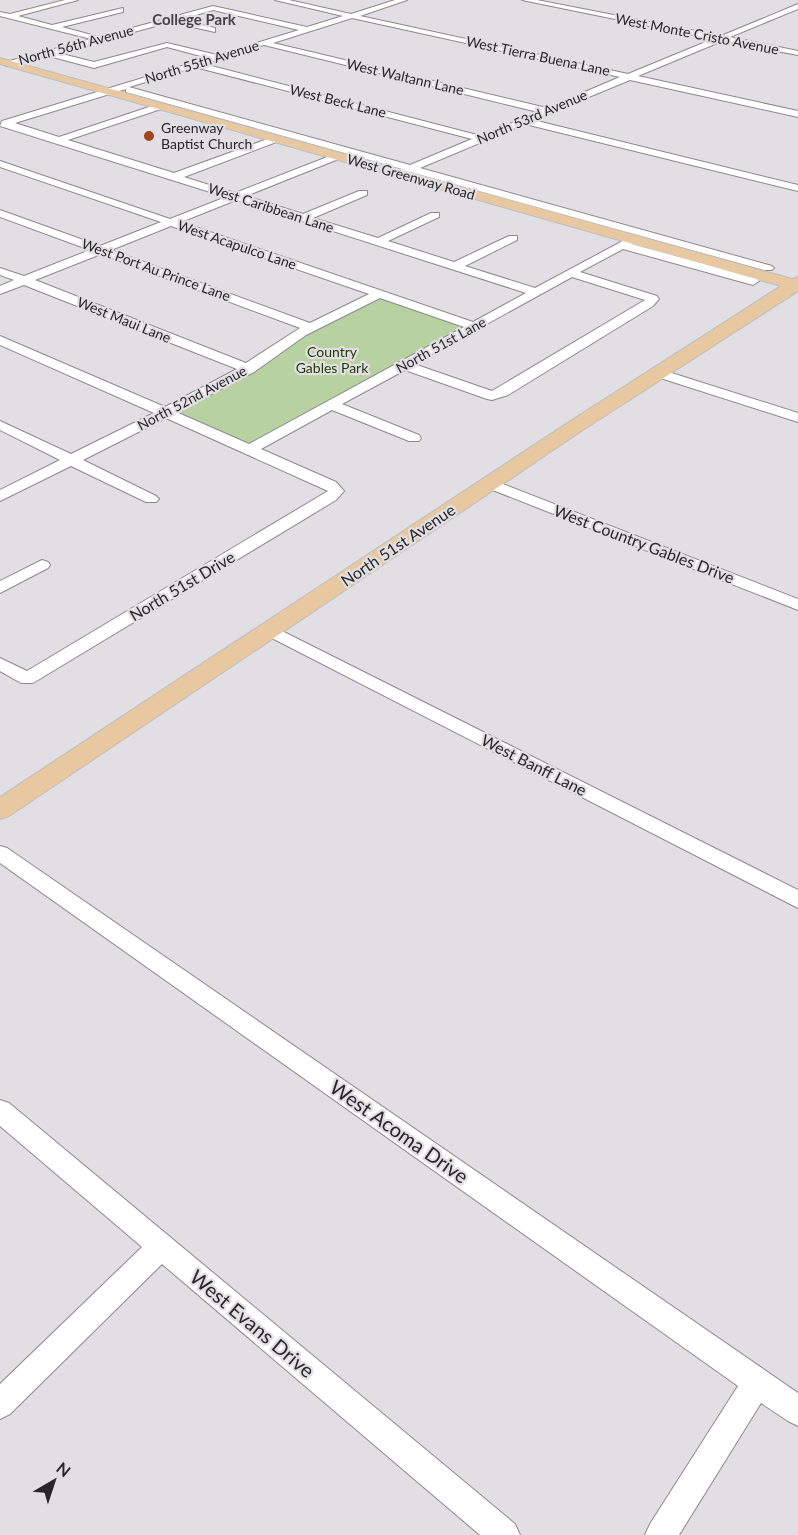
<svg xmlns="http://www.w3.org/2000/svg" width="798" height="1535" font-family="Lato,sans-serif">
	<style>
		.green { fill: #b7d1a1 }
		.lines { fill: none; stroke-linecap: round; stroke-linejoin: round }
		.minor-casing { stroke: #8b898e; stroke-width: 2 }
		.major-casing { stroke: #bebebe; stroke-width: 2 }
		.minor { fill: #fff; fill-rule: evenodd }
		.major { fill: #e7c8a1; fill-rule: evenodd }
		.poi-dot { fill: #a8421a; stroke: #e1dfe4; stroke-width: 2 }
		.labels { text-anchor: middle; stroke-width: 4.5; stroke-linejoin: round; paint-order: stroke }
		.far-street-label { font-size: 14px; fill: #272628; stroke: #e1dfe4 }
		.far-poi-label { font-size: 14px; fill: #272628; stroke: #e1dfe4; text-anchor: start }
		.far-park-label { font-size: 14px; fill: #243b05; stroke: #e1dfe4 }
		.far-neighbourhood-label { font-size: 15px; font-weight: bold; fill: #454447; stroke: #e1dfe4 }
		.street-label { font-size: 16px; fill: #272628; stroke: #e1dfe4 }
		.near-street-label { font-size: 20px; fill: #272628; stroke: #e1dfe4 }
	</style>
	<rect width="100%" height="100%" fill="#e1dfe4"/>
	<path class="green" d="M378,299H386L461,325L462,328L251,443L243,441L180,413L187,407L254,371L313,330Z"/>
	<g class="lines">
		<g class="minor-casing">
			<path id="minor" d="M65,0H78L18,16L52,25L123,8V12L62,27L99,37L213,6L307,27L343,16L275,0H289L351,14L395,0H407L360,16L628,74L713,39L522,0H537L721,36L798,4V9L730,37L798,51V55L722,41L638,76L798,111V117L630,80L533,120L798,185V191L525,124L420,168L772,266L774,268L772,270H764L411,172H403L402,169L126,92V89L15,123L59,137L158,104H164V108L68,140L174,173L273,137H279V141L184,177L235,193L335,154H341V158L246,196L303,214L359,191H367V195L313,218L378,238L431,213H439V217L388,241L454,262L509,236H517V240L465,266L535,288L632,236L638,239L631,244L757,278L759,281L753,285L623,249L580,272L657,296L659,299L653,306L508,395L492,400L487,399L405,370L342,404L419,435L421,438L419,441H409L332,410L261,449L336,482L344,491L336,500L33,683H21L0,671V658L27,671L328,491L166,418L83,460L156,496L159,499L156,502H146L71,466L0,501V490L60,460L0,430V421L71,454L154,413L0,345V336L165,407L237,369L24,285L0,294V286L14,280L0,275V268L24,276L90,250L0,217V210L100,246L161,222L0,167V161L170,219L226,197L0,126L2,121L208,58L167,47L94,68L49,56L6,66V62L91,39L0,16V12L10,14ZM213,10L299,30L217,55L167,43L94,62L58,53L170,22L215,32V28L179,20ZM352,18L620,77L547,108L273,43ZM264,45L538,112L481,136L204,64ZM195,67L472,139L410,165L129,87ZM236,200L526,293L473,322L181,222ZM171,226L369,294L310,323L111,250ZM101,254L300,328L246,363L35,280ZM572,277L645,300L492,391L414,364ZM380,298L464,327L249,444L176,412L254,372L306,335Z
				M659,369L798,413V422L654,376L652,373L654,370Z
				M490,479L798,599V610L485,487L482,484L485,481Z
				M42,560L48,562L50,565L48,568L0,593V581Z
				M270,625L798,890V908L264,634L261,630L264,626Z
				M0,846L7,848L798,1393V1426L788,1421L761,1403L679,1535H645L650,1524L738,1386L0,863Z
				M0,1100L9,1103L515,1524L520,1535H480L162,1264L10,1414L0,1419V1384L142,1247L0,1126Z"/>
		</g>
		<g class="major-casing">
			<path id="major" d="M0,58L792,279L798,277V291L583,430L9,816L0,819V797L569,422L781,286L0,64Z"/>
		</g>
		<use href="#minor" class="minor"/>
		<use href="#major" class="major"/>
	</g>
	<circle class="poi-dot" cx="149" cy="136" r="6"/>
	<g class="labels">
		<g class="far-street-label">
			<text transform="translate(697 34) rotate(11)" y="5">West Monte Cristo Avenue</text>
			<text transform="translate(76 45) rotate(-15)" y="5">North 56th Avenue</text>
			<text transform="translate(538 56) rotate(12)" y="5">West Tierra Buena Lane</text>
			<text transform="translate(202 62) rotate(-17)" y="5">North 55th Avenue</text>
			<text transform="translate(405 77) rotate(13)" y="5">West Waltann Lane</text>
			<text transform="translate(338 101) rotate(14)" y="5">West Beck Lane</text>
			<text transform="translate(532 117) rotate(-23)" y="5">North 53rd Avenue</text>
			<text transform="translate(411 177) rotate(16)" y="5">West Greenway Road</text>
			<text transform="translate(271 208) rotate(18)" y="5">West Caribbean Lane</text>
			<text transform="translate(237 245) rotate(19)" y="5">West Acapulco Lane</text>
			<text transform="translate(156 270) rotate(20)" y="5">West Port Au Prince Lane</text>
			<text transform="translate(124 320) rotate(22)" y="5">West Maui Lane</text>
			<text transform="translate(441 345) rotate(-29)" y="5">North 51st Lane</text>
			<text transform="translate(192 398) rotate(-28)" y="5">North 52nd Avenue</text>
		</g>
		<g class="far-poi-label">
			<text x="161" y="133">Greenway<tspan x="161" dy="16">Baptist Church</tspan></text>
		</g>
		<g class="far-park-label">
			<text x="332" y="357">Country<tspan x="332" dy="16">Gables Park</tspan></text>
		</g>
		<g class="far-neighbourhood-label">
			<text x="194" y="25">College Park</text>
		</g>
		<g class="street-label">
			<text transform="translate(644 544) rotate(21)" y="6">West Country Gables Drive</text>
			<text transform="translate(398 545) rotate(-34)" y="6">North 51st Avenue</text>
			<text transform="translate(182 586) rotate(-31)" y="6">North 51st Drive</text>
			<text transform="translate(534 765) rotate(27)" y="6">West Banff Lane</text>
		</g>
		<g class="near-street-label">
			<text transform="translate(399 1132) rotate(35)" y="7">West Acoma Drive</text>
			<text transform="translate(252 1324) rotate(40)" y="7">West Evans Drive</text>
		</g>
	</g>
	<g transform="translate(54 1481) rotate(39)" stroke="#e1dfe4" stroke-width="4.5" paint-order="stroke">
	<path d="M0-4.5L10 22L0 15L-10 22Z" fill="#272628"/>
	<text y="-9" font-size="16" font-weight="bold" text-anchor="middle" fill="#272628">N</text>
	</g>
</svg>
